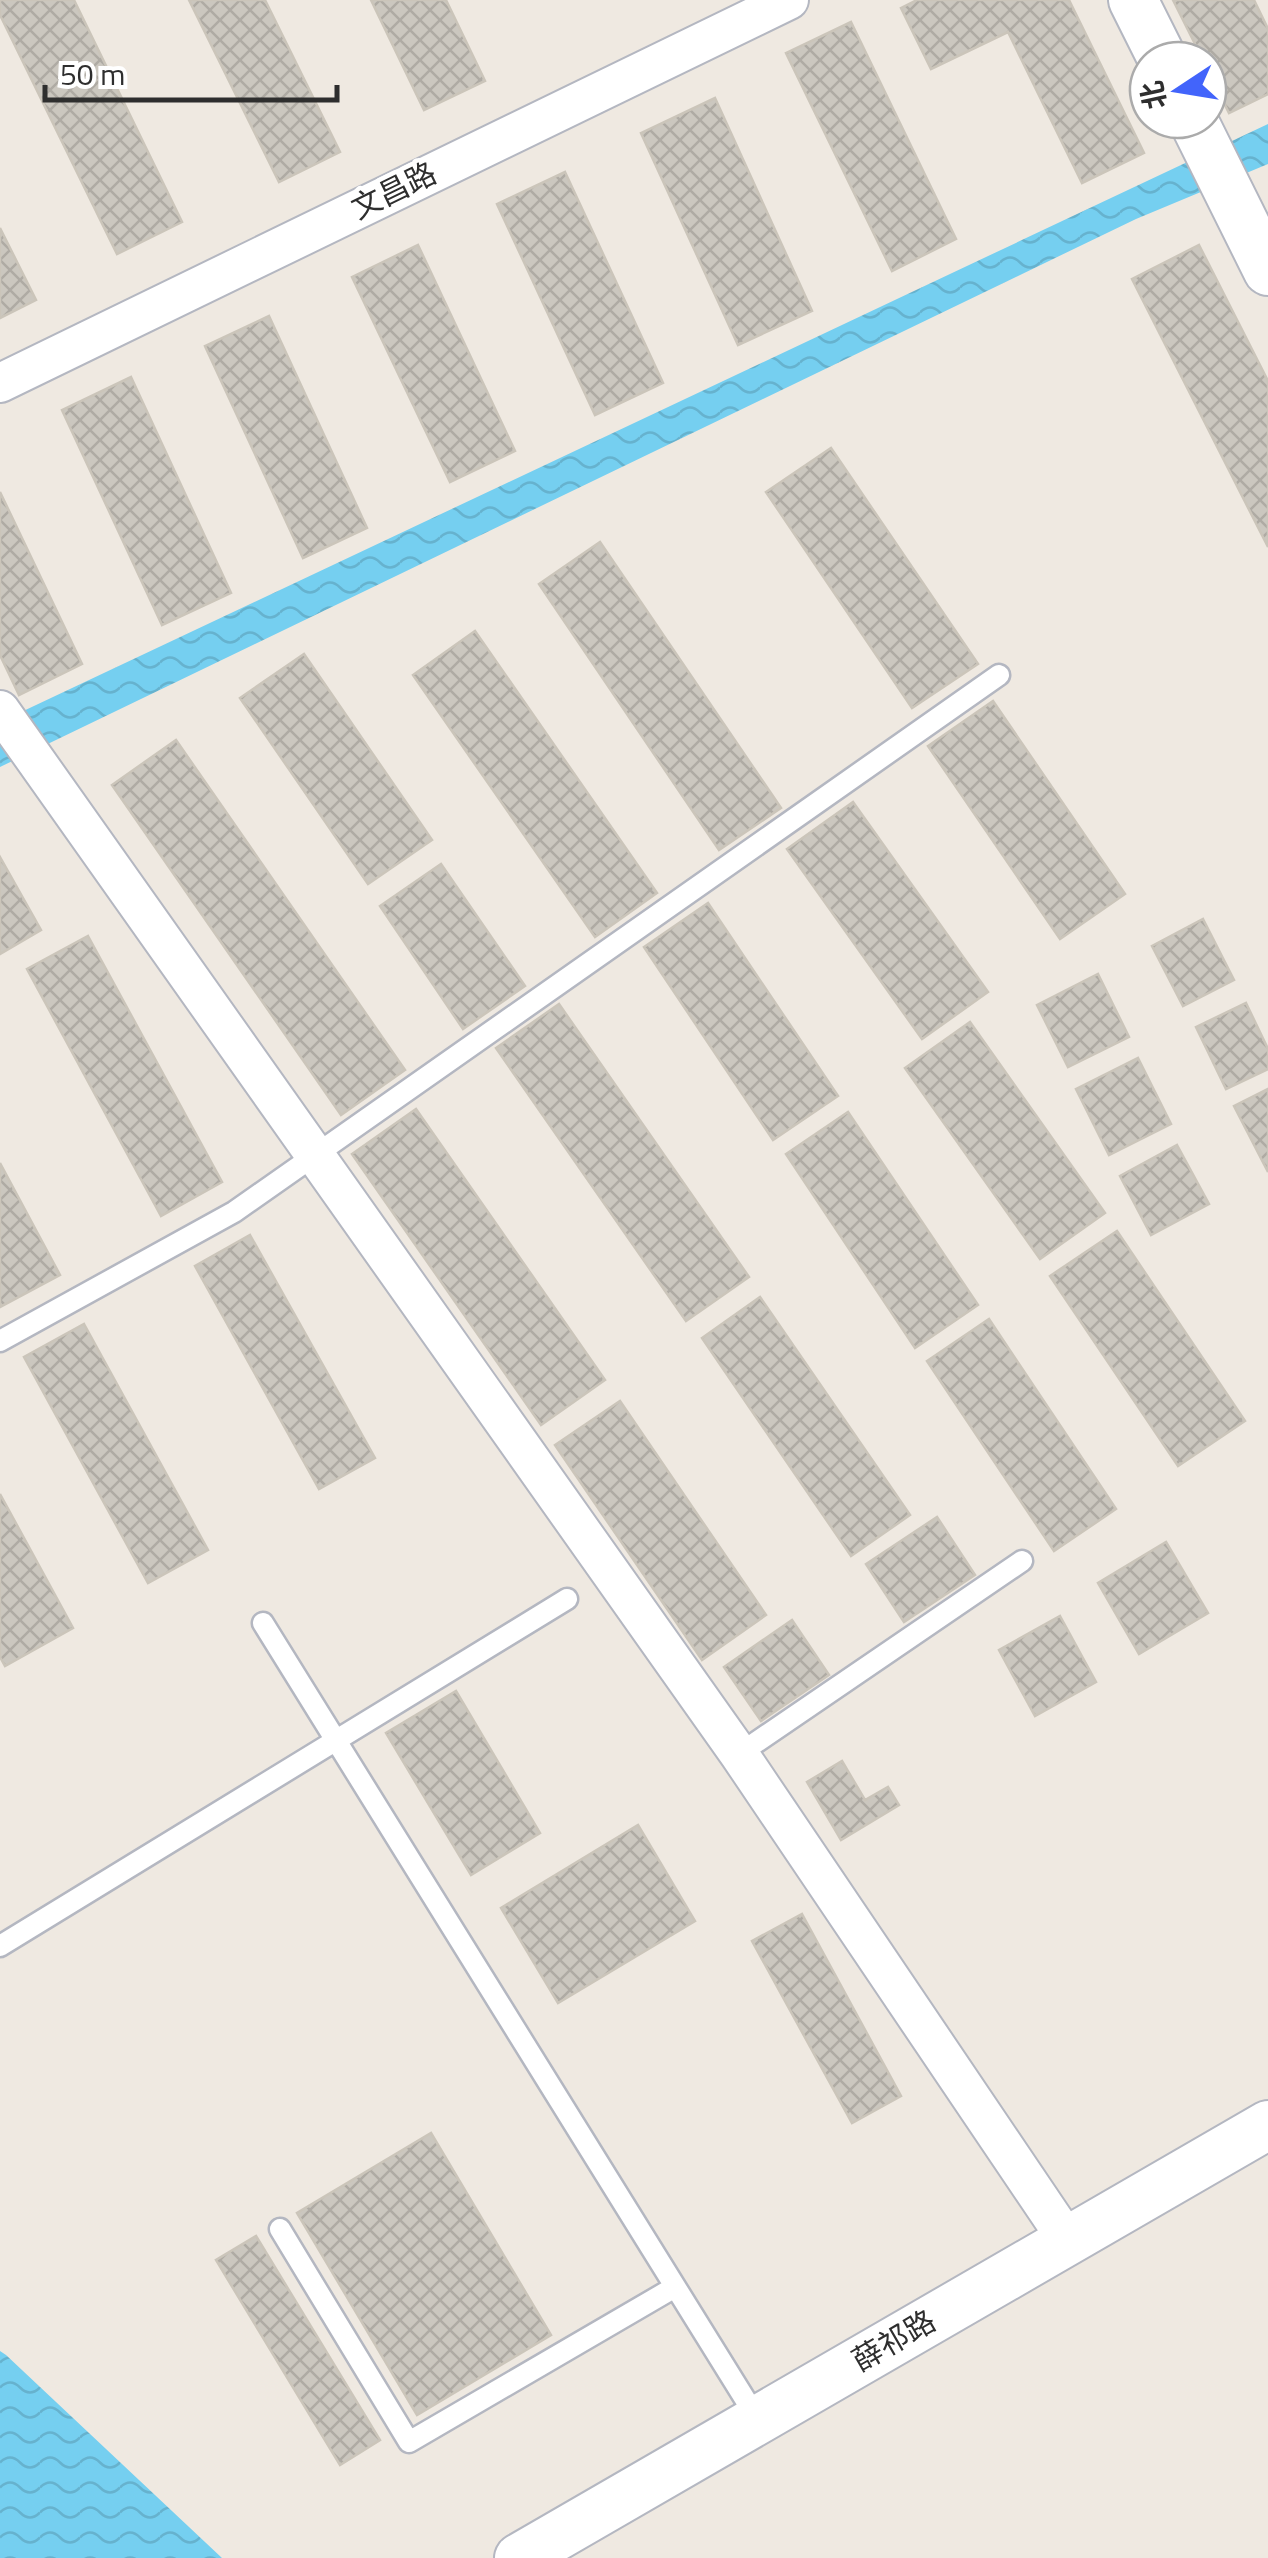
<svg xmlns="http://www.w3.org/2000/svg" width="1268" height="2558" font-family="'Titillium Web','Noto Sans SC',sans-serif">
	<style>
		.water { fill: url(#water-waves) }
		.building { fill: url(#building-cross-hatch); stroke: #cbc5ba; stroke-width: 2.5 }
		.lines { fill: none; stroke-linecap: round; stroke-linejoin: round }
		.service-casing { stroke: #b4b7c1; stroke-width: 25 }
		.minor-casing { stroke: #b4b7c1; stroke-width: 42 }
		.tertiary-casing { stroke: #b4b7c1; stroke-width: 52 }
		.service { stroke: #fff; stroke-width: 20 }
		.minor { stroke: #fff; stroke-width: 38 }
		.tertiary { stroke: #fff; stroke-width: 48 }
		.labels { text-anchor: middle; stroke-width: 9; stroke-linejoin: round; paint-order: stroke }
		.street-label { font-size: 30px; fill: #2e2e2e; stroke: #fff }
	</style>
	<defs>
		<pattern id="water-waves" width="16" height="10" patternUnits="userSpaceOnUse" patternTransform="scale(2.5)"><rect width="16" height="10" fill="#75cff0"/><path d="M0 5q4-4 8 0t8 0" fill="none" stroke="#66b2ce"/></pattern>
		<pattern id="building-cross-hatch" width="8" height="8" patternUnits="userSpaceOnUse" patternTransform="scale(2.5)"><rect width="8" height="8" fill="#cbc7bf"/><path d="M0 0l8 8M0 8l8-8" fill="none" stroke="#afaba4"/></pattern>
	</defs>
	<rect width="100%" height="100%" fill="#efe9e1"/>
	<path class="water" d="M1268,124V164L1136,219L0,767V722Z
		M0,2351L6,2355L222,2558H0Z"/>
	<path class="building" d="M0,0H74L182,222L117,254L0,15Z
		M189,0H265L340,152L279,182Z
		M371,0H446L485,81L424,110Z
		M917,0H1069L1144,153L1082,183L1008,32L931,69L901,8Z
		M1173,0H1254L1268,29V94L1229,113L1208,71V60H1203Z
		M851,22L956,239L892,271L786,53Z
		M715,98L812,311L738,345L641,133Z
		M565,172L663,383L595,415L497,204Z
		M0,228L36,300L0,318Z
		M418,245L515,451L450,482L352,277Z
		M1199,245L1268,381V547L1132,279Z
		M269,316L367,528L303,558L205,346Z
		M131,377L231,593L162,625L62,410Z
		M831,448L978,664L912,708L766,492Z
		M0,492L82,664L19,695L0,655Z
		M600,542L781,808L719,850L539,584Z
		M475,631L657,893L595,937L413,675Z
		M304,654L432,840L368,884L240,698Z
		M993,701L1125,894L1060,939L928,746Z
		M176,740L405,1070L341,1115L112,785Z
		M853,802L988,992L922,1039L787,849Z
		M0,857L41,930L0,954Z
		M441,864L525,986L463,1029L380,906Z
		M708,903L838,1096L773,1140L644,947Z
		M1203,919L1234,980L1183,1006L1152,946Z
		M88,936L222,1182L161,1216L27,969Z
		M1098,974L1129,1037L1068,1067L1037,1005Z
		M1246,1003L1268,1049V1069L1226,1089L1196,1027Z
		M559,1004L749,1277L686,1321L496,1048Z
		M970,1022L1105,1213L1040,1259L905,1068Z
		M1138,1058L1171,1124L1109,1155L1076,1089Z
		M1268,1089V1172L1234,1106Z
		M416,1109L605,1380L541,1425L352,1154Z
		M848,1112L978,1305L915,1348L786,1154Z
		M1177,1145L1209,1204L1151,1235L1120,1176Z
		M0,1163L60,1275L0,1307Z
		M1117,1231L1245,1421L1178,1466L1050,1276Z
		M250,1235L375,1458L319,1489L195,1266Z
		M760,1297L910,1515L851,1556L702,1338Z
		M989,1319L1116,1509L1054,1551L927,1361Z
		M84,1324L208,1550L148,1583L24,1357Z
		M620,1401L766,1615L702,1660L555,1445Z
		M0,1494L73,1628L5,1666L0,1657Z
		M937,1517L975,1575L904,1622L866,1564Z
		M1166,1542L1208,1613L1139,1654L1098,1583Z
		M1060,1616L1096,1682L1035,1716L999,1650Z
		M792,1620L829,1675L761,1721L724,1667Z
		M456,1691L540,1833L471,1875L386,1733Z
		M842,1761L865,1800L888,1787L899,1805L841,1840L807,1782Z
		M638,1825L695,1921L558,2003L501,1908Z
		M802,1914L901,2096L852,2123L752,1941Z
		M431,2133L551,2335L417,2415L297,2213Z
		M256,2236L380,2440L340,2465L216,2260Z"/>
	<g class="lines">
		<g class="service-casing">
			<path id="service" d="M0,1341L234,1212L999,675
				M263,1623L758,2420
				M739,1754L1022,1561
				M0,1946L567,1599
				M280,2229L409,2442L675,2287"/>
		</g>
		<g class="minor-casing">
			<path id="minor" d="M0,383L789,0
				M0,710L739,1754L1068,2241"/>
		</g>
		<g class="tertiary-casing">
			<path id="tertiary" d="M1133,0L1163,60
				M1193,120L1268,271
				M519,2558L1268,2125"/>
		</g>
		<use href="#service" class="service"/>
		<use href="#minor" class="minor"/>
		<use href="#tertiary" class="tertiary"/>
	</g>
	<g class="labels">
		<g class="street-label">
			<text transform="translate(394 191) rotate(-26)" y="10">文昌路</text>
			<text transform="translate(894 2341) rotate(-30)" y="10">薛祁路</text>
		</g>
	</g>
	<g transform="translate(1178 90) rotate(258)"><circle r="48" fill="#ffffff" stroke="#ababab" stroke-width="2.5"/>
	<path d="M0-8L18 38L0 25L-18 38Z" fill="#4264fb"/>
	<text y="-15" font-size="28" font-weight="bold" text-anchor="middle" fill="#2e2e2e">北</text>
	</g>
	<path d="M45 85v15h292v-15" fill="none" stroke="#2e2e2e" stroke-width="5"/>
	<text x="60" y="85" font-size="30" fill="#2e2e2e" stroke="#ffffff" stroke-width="8" paint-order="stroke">50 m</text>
</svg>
